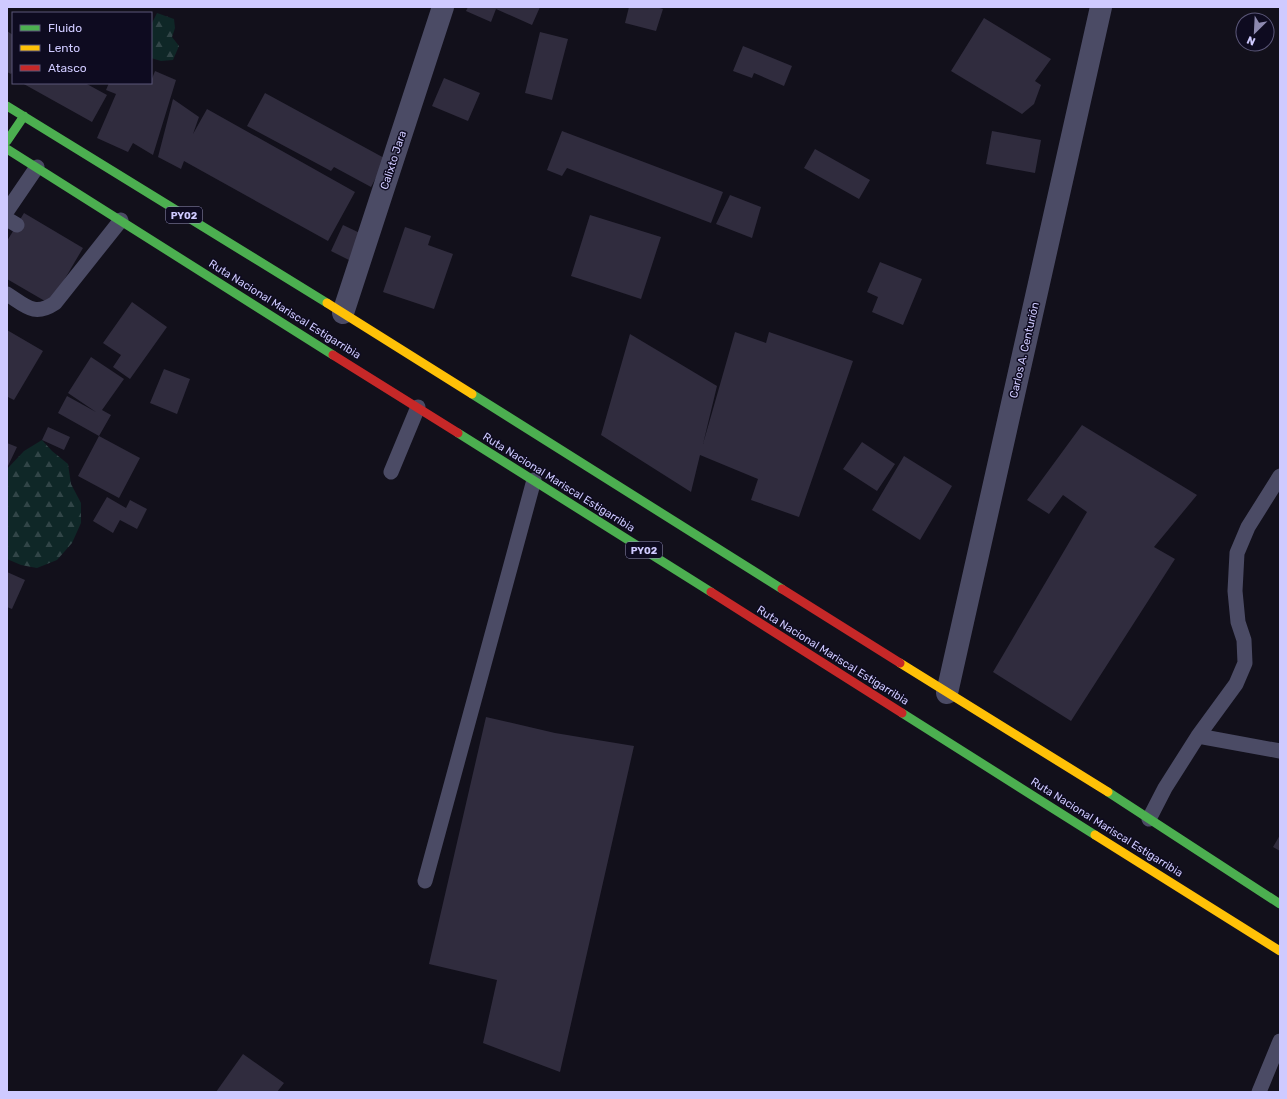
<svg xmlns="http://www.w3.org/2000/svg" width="1287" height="1099" font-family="Rubik,sans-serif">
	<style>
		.forest { fill: url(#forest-firs) }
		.building { fill: #302c3e }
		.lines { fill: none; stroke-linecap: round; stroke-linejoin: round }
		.lane { stroke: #4b4b65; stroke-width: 15 }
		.street { stroke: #4b4b65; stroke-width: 22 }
		.fast { stroke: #4caf50; stroke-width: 9 }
		.slow { stroke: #ffc107; stroke-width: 9 }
		.jam { stroke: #c62828; stroke-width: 9 }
		.labels { text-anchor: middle; stroke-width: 3; stroke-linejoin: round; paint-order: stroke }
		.shield { fill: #0e0b20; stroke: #9591bc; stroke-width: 1 }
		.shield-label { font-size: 10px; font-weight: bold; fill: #cfcaff }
		.street-label { font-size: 11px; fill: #cfcaff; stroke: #0e0b20 }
	</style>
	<defs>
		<pattern id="forest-firs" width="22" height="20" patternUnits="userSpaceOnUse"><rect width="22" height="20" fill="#0f2727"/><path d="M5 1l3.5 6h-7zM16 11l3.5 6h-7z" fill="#314547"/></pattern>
	</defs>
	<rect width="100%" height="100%" fill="#12101b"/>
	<path class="forest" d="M157,13L174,19L175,28L172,37L179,46L173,60L161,61L151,58V25Z
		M42,440L52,451L68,464L71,484L81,503V523L72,543L57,560L37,568L21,565L7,559V469L24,451Z"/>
	<path class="building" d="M468,7H540L532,25L496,9L491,22L466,11Z
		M629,7H656L663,9L656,31L625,23Z
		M984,18L1051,59L1035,81L1041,85L1034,104L1022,114L951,71Z
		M7,31L13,35V71L11,74L7,72Z
		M540,32L568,39L552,100L525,93Z
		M743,46L792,66L784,86L754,73L752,78L733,71Z
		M155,71L176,80L153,155L133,143L128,152L97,138L116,94L106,90L109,83L150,84Z
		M444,78L480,93L468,121L432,106Z
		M22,83H85L107,95L92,122Z
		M265,93L386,159L371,187L334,167L331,171L247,126Z
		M173,99L199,117L193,134L207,109L355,192L328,241L184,161L181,169L158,157Z
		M562,131L723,192L711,223L567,168L562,176L547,170Z
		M992,131L1041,140L1035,173L986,164Z
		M815,149L870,180L859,199L804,168Z
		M730,195L761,207L752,238L716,224Z
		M24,213L83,248L50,304L7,279V241Z
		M590,215L661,237L641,299L571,276Z
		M343,225L362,234L349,260L331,251Z
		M405,227L431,236L428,245L453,254L434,309L383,292Z
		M880,262L922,279L903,325L872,312L878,297L867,292Z
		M132,302L167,327L130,379L113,367L121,355L103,343Z
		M7,330L43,351L14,400L8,397L7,399Z
		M735,332L766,343L769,332L853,361L799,517L751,500L758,479L700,455L691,492L601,435L630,334L717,386L703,444Z
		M91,357L124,379L102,410L111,415L99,436L58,413L67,396L96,412L68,393Z
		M164,369L190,379L177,414L150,403Z
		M1082,425L1197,495L1154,547L1175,559L1071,721L993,672L1087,512L1063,495L1049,514L1027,500Z
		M48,427L70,437L64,450L42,440Z
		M99,436L140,458L119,498L78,476Z
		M862,442L895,464L877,491L843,469Z
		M7,443L17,447L7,468Z
		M904,456L952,486L920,540L872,510Z
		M107,497L126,508L130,500L147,509L137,529L120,520L113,533L93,521Z
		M7,572L25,580L12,609L7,607Z
		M486,717L555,733L634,746L560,1072L483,1043L497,980L429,964Z
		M1280,835V851L1273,847Z
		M243,1054L284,1083L277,1092H216Z"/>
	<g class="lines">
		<path class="lane" d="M7,211L37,167
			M7,219L17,225
			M7,294C26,306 34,317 55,303L121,220
			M391,472L418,407
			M1198,736L1280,751
			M1149,819L1165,788L1198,736L1236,684L1245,663L1244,640L1238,622L1235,591L1237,553L1248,527L1280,476
			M425,881L534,480
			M1259,1092L1280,1041"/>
		<path class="street" d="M343,313L443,7
			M947,693L1101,7"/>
		<path class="fast" d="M7,106L327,303
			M7,141L24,116
			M7,149L333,355
			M472,394L782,589
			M458,433L711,592
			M902,713L1095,835
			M1108,792L1280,904"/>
		<path class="slow" d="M327,303L472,394
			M900,663L1108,792
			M1095,835L1280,951"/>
		<path class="jam" d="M333,355L458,433
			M782,589L900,663
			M711,592L902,713"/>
	</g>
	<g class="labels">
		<g class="shield">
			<rect x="166" y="207" width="36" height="16" rx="3"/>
			<rect x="626" y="542" width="36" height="16" rx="3"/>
		</g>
		<g class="shield-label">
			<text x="184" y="219">PY02</text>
			<text x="644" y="554">PY02</text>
		</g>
		<g class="street-label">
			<text transform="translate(393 160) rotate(-72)" y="4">Calixto Jara</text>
			<text transform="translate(285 309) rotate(32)" y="4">Ruta Nacional Mariscal Estigarribia</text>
			<text transform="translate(1024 350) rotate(-77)" y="4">Carlos A. Centurión</text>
			<text transform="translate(559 482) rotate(32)" y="4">Ruta Nacional Mariscal Estigarribia</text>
			<text transform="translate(833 655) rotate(32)" y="4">Ruta Nacional Mariscal Estigarribia</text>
			<text transform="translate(1107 827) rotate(32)" y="4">Ruta Nacional Mariscal Estigarribia</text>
		</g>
	</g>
	<rect width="1287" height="1099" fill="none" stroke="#cfcaff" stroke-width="16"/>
	<rect x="12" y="12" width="140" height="72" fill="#0e0b20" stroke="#5b5779"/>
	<rect x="20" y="25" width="20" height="6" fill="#4caf50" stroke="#5b5779"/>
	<text x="48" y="32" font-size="12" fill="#cfcaff">Fluido</text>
	<rect x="20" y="45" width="20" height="6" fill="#ffc107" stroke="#5b5779"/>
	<text x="48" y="52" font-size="12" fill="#cfcaff">Lento</text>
	<rect x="20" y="65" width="20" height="6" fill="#c62828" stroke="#5b5779"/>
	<text x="48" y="72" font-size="12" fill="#cfcaff">Atasco</text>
	<g transform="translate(1255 32) rotate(204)"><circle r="19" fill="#0e0b20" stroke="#5b5779"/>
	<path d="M0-3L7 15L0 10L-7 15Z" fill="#8d89af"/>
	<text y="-6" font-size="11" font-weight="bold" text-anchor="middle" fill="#cfcaff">N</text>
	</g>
</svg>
